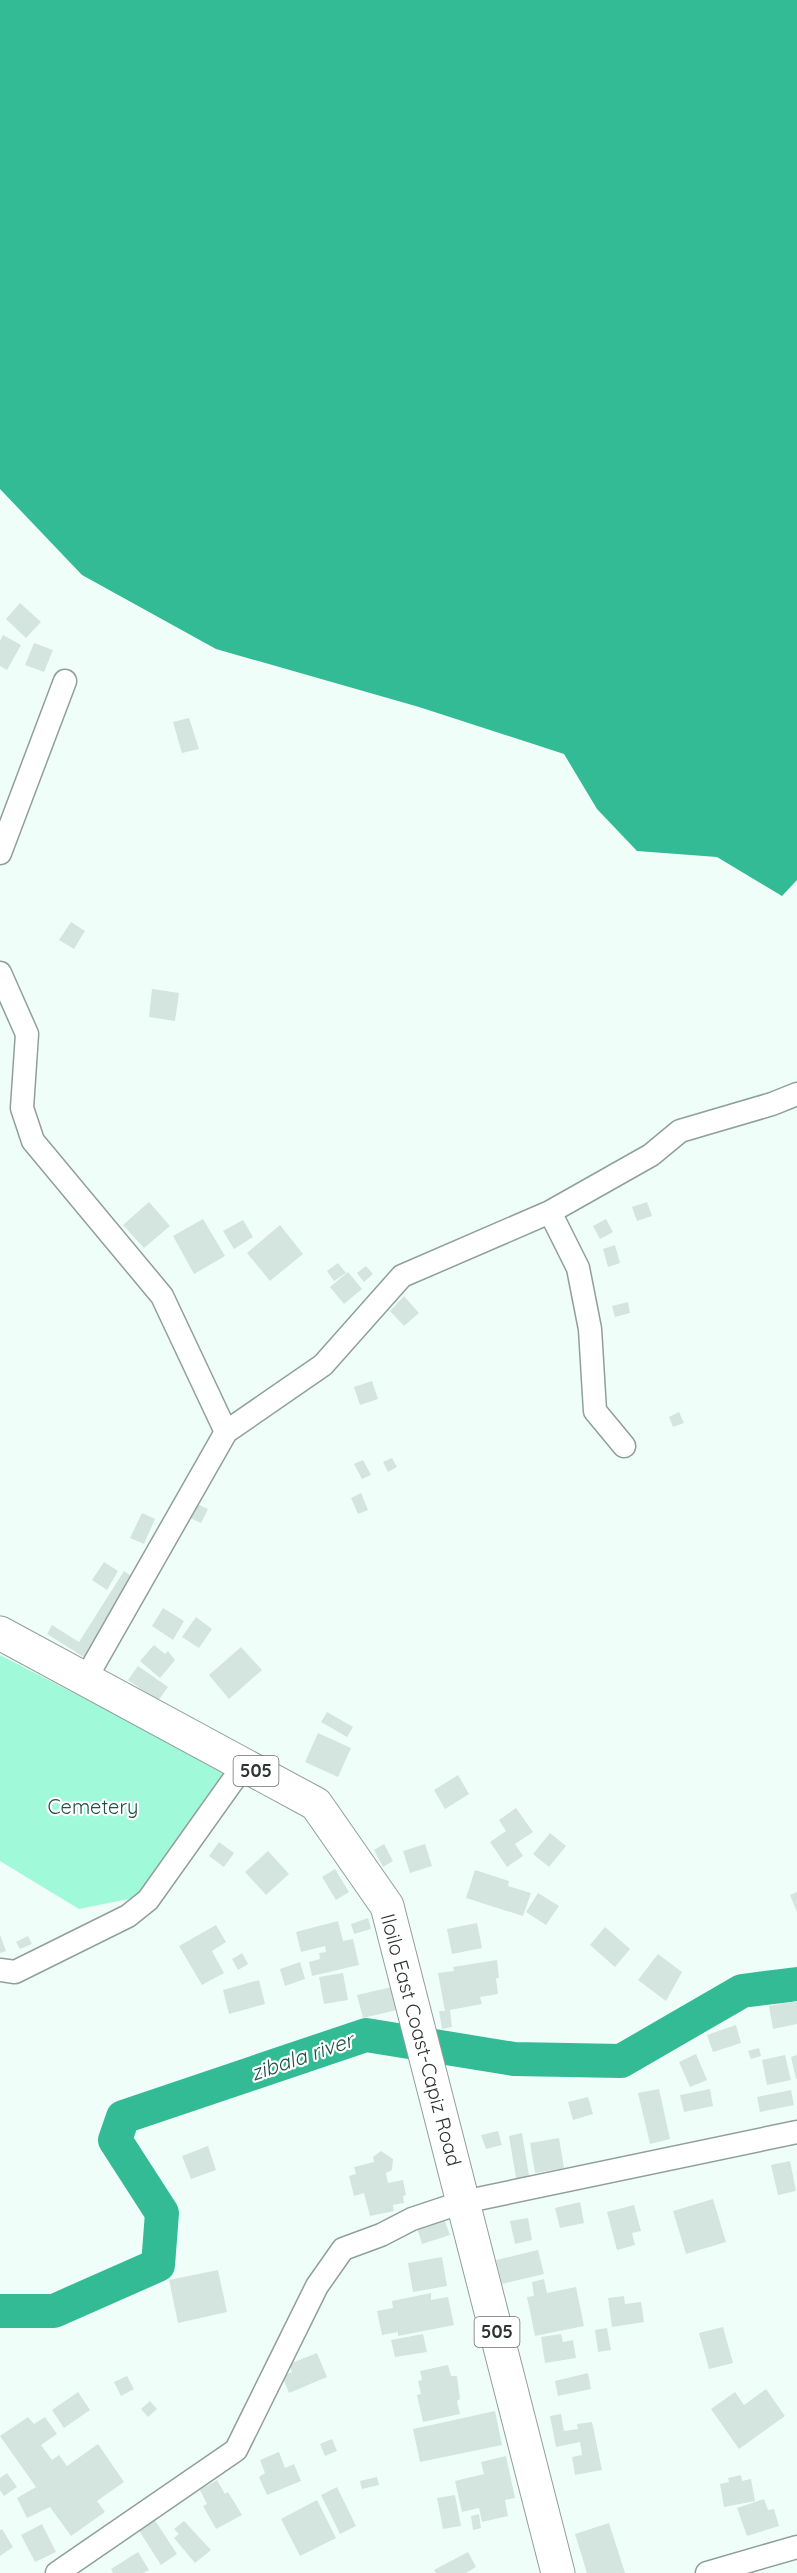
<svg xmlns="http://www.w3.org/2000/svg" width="797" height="2573" font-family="Quicksand,sans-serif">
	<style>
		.green { fill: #a0f9d9 }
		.water { fill: #33bb95 }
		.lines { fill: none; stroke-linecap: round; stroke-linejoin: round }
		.river { stroke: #33bb95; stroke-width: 34 }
		.building { fill: #d3e5de }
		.minor-casing { stroke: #8fa099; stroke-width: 25 }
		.primary-casing { stroke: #8fa099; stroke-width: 35 }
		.minor { stroke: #fff; stroke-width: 22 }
		.primary { stroke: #fff; stroke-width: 33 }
		.labels { text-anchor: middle; stroke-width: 4.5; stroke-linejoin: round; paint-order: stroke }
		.shield { fill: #fff; stroke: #6b706e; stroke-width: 1.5 }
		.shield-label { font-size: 18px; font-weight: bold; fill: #2c3330 }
		.park-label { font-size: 20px; fill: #1d5242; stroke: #fff }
		.street-label { font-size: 20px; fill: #2c3330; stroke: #fff }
		.water-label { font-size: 21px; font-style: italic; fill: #1c5141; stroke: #fff }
	</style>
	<rect width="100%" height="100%" fill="#f0fef9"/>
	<path class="green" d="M0,1655L231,1774L143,1896L79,1909L0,1861Z"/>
	<path class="water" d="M0,0H797V880L782,896L717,857L637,851L597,809L564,754L419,707L216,649L82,575L0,489Z"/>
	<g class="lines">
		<path class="river" d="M0,2311H54L158,2265L162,2213L115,2140L123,2117L366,2035L514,2059L621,2061L742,1991L797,1984"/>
	</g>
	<path class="building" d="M20,603L41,622L26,638L6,619Z
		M3,635L21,645L7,670L0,666V641Z
		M34,643L53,650L44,672L25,665Z
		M189,718L199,749L182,753L173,722Z
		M71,922L85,931L74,949L59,940Z
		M152,989L179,993L175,1021L149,1017Z
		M149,1202L170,1226L144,1248L123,1225Z
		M647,1202L652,1216L637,1221L632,1207Z
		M203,1219L225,1256L194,1274L173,1236Z
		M606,1219L613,1232L600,1239L593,1226Z
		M243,1220L253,1237L234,1249L223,1231Z
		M280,1225L303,1254L270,1281L247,1253Z
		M615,1245L620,1263L608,1267L603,1249Z
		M338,1263L346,1273L334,1281L327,1271Z
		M366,1266L373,1274L364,1282L357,1273Z
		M348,1272L362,1289L344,1304L330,1287Z
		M404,1296L419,1313L404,1326L390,1311Z
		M628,1302L630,1313L615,1317L612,1306Z
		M372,1381L378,1399L360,1405L354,1387Z
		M679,1412L684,1423L673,1427L669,1417Z
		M392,1458L397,1467L388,1472L383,1462Z
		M363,1460L371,1475L362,1479L354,1464Z
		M361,1493L368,1510L358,1514L351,1498Z
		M193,1502L208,1509L201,1523L186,1516Z
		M142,1513L155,1519L144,1544L130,1538Z
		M104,1562L118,1571L107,1590L92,1580Z
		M124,1571L137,1580L87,1659L47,1634L52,1625L79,1642Z
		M163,1608L184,1621L173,1640L152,1626Z
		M196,1617L212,1629L199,1648L182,1637Z
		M154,1645L165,1654L168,1651L175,1660L160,1678L140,1661Z
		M241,1647L262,1670L229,1699L209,1675Z
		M138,1666L168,1687L158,1701L128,1680Z
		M327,1712L353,1727L347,1737L321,1722Z
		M318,1733L351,1748L338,1777L305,1762Z
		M458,1775L469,1794L445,1809L434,1790Z
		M516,1808L533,1832L515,1844L523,1856L507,1867L490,1842L506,1831L499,1820Z
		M550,1833L566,1846L549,1867L533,1854Z
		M219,1842L234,1853L224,1867L209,1856Z
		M384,1844L393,1861L383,1867L374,1850Z
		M425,1844L432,1866L410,1873L403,1851Z
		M268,1851L289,1874L266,1895L245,1872Z
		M335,1869L349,1892L336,1900L322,1877Z
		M475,1870L509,1881L508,1886L531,1893L523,1916L466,1898Z
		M797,1892V1912L790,1895Z
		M538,1893L559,1906L546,1925L526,1912Z
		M368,1918L371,1929L354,1934L351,1924Z
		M338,1921L343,1941L353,1939L359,1965L312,1976L309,1962L320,1959L319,1953L326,1952L325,1946L301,1952L296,1932Z
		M477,1923L482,1948L452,1954L447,1929Z
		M216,1925L226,1942L212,1951L224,1973L202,1985L179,1946Z
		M605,1927L630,1949L615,1967L590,1945Z
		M0,1935L6,1951L0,1953Z
		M28,1936L32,1944L20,1949L16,1942Z
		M242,1953L248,1964L238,1970L232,1959Z
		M658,1954L682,1972L666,2001L638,1980Z
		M497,1960L499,1978H496L498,1994L480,1997L482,2004L450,2010L452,2027L442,2029L439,2011H445L438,1973L454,1971L453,1967Z
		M300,1962L305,1979L285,1986L280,1969Z
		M343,1973L348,2000L324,2004L319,1977Z
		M259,1980L265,2004L229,2014L223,1990Z
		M392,1987L397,2010L363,2018L357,1995Z
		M797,2001V2024L773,2029L769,2006Z
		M736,2025L741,2043L713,2052L707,2035Z
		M759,2048L761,2056L751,2059L748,2051Z
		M696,2054L707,2080L690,2087L679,2062Z
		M785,2055L791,2080L767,2085L762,2060Z
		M797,2055V2079H796L791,2057Z
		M659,2089L670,2139L650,2144L638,2093Z
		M710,2089L713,2106L684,2112L680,2095Z
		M791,2090L794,2105L760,2112L757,2097Z
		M588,2097L593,2114L573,2120L568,2102Z
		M498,2131L502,2145L486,2149L481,2135Z
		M522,2133L530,2182L517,2184L509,2136Z
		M559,2138L564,2168L535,2173L530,2143Z
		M208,2146L216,2170L191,2179L182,2156Z
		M381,2151L393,2159L392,2170L386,2173L388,2183L403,2180L406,2195L403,2196L404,2203L393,2205L394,2211L370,2216L364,2193L354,2196L349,2176L356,2174L354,2167L374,2162L373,2157Z
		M790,2161L796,2191L778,2195L771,2165Z
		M713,2199L726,2242L686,2254L673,2211Z
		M580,2202L584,2223L560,2228L555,2208Z
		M634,2205L641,2231L632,2233L635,2245L617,2250L607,2212Z
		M443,2216L450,2235L422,2244L416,2225Z
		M528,2218L532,2240L515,2244L510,2221Z
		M538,2250L544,2274L502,2284L496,2260Z
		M442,2257L447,2286L413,2292L408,2263Z
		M218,2270L227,2312L178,2323L169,2280Z
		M544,2279L547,2293L576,2287L584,2326L535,2336L527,2297L534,2296L532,2282Z
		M431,2293V2300L448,2297L454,2325L398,2336V2332L382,2335L377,2311L393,2308L392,2301Z
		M624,2296L625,2304L641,2302L644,2322L612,2327L608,2298Z
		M723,2327L733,2363L709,2369L699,2333Z
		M607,2328L611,2350L598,2352L595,2330Z
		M423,2334L427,2352L395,2357L391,2340Z
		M561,2334L563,2342L573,2340L576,2358L545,2363L541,2337Z
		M317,2353L327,2377L289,2393L282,2376L292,2372L289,2364Z
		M448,2365L451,2376H457L460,2399L457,2401L460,2414L423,2422L417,2395L421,2394L418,2381L422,2380L420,2371Z
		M588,2373L591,2389L558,2396L555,2381Z
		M127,2376L134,2389L121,2396L114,2382Z
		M766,2389L785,2416L739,2449L711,2409L735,2392L744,2405Z
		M78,2392L90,2410L64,2428L52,2410Z
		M150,2401L157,2409L148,2417L141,2409Z
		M495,2411L502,2445L420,2462L413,2429Z
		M561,2414L564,2431L578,2429L577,2424L592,2422L602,2470L575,2475L572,2457L582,2455L580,2442L556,2447L550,2416Z
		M28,2417L34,2424L45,2417L57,2434L41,2445L52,2460L59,2455L67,2466L98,2444L124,2482L97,2501L105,2512L71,2536L50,2507L27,2518L17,2498L36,2487L0,2436Z
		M332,2439L337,2451L325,2456L320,2444Z
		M279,2452L285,2468L294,2464L301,2481L267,2495L259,2477L265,2473L260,2460Z
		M506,2456L515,2498L505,2500L508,2516L482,2522L479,2508L462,2512L455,2481L484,2474L481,2462Z
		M7,2473L17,2487L4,2496L0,2490V2478Z
		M741,2475L742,2481L751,2479L755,2501L724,2507L720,2484L729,2482L728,2478Z
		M377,2477L379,2485L362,2489L360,2481Z
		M217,2480L225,2494L228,2492L242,2515L216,2529L203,2506L207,2504L200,2490Z
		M337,2487L356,2526L340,2534L321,2495Z
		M455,2495L461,2526L443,2529L437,2498Z
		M764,2499L768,2510L774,2509L779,2526L747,2536L737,2508Z
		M317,2500L336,2538L300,2556L281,2519Z
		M479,2514L481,2528L473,2530L471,2516Z
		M154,2519L177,2554L161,2565L138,2529Z
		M184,2521L211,2550L195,2563L174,2538L179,2534L174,2529Z
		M609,2523L625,2573H587L575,2534Z
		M42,2524L56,2552L35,2562L21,2535Z
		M2,2529L13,2547L0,2556V2530Z
		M138,2552L149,2570L143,2573H113L111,2569Z
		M468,2552L476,2567L466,2573H436L434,2570Z"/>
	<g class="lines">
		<g class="minor-casing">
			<path id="minor" d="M0,853L65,681
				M0,973L27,1034L22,1108L33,1141L162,1296L226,1432L86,1678
				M550,1212L578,1268L590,1329L595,1411L624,1446
				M226,1432L323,1365L402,1276L550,1212L651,1155L680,1131L772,1104L797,1094
				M0,1970L15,1972L128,1916L148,1900L244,1765
				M57,2573L236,2450L317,2286L343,2249L381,2235L412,2219L463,2202L797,2132
				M707,2573L797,2547"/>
		</g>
		<g class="primary-casing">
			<path id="primary" d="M0,1633L316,1804L387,1906L558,2573"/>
		</g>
		<use href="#minor" class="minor"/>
		<use href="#primary" class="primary"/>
	</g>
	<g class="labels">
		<g class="shield">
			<rect x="233.5" y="1756" width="45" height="30" rx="4.5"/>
			<rect x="474.5" y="2317" width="45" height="30" rx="4.5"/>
		</g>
		<g class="shield-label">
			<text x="256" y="1777">505</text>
			<text x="497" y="2338">505</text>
		</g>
		<g class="park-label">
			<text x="93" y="1814">Cemetery</text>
		</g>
		<g class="street-label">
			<text transform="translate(421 2040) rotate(75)" y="7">Iloilo East Coast-Capiz Road</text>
		</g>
		<g class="water-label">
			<text transform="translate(302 2057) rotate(-19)" y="7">zibala river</text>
		</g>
	</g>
</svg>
